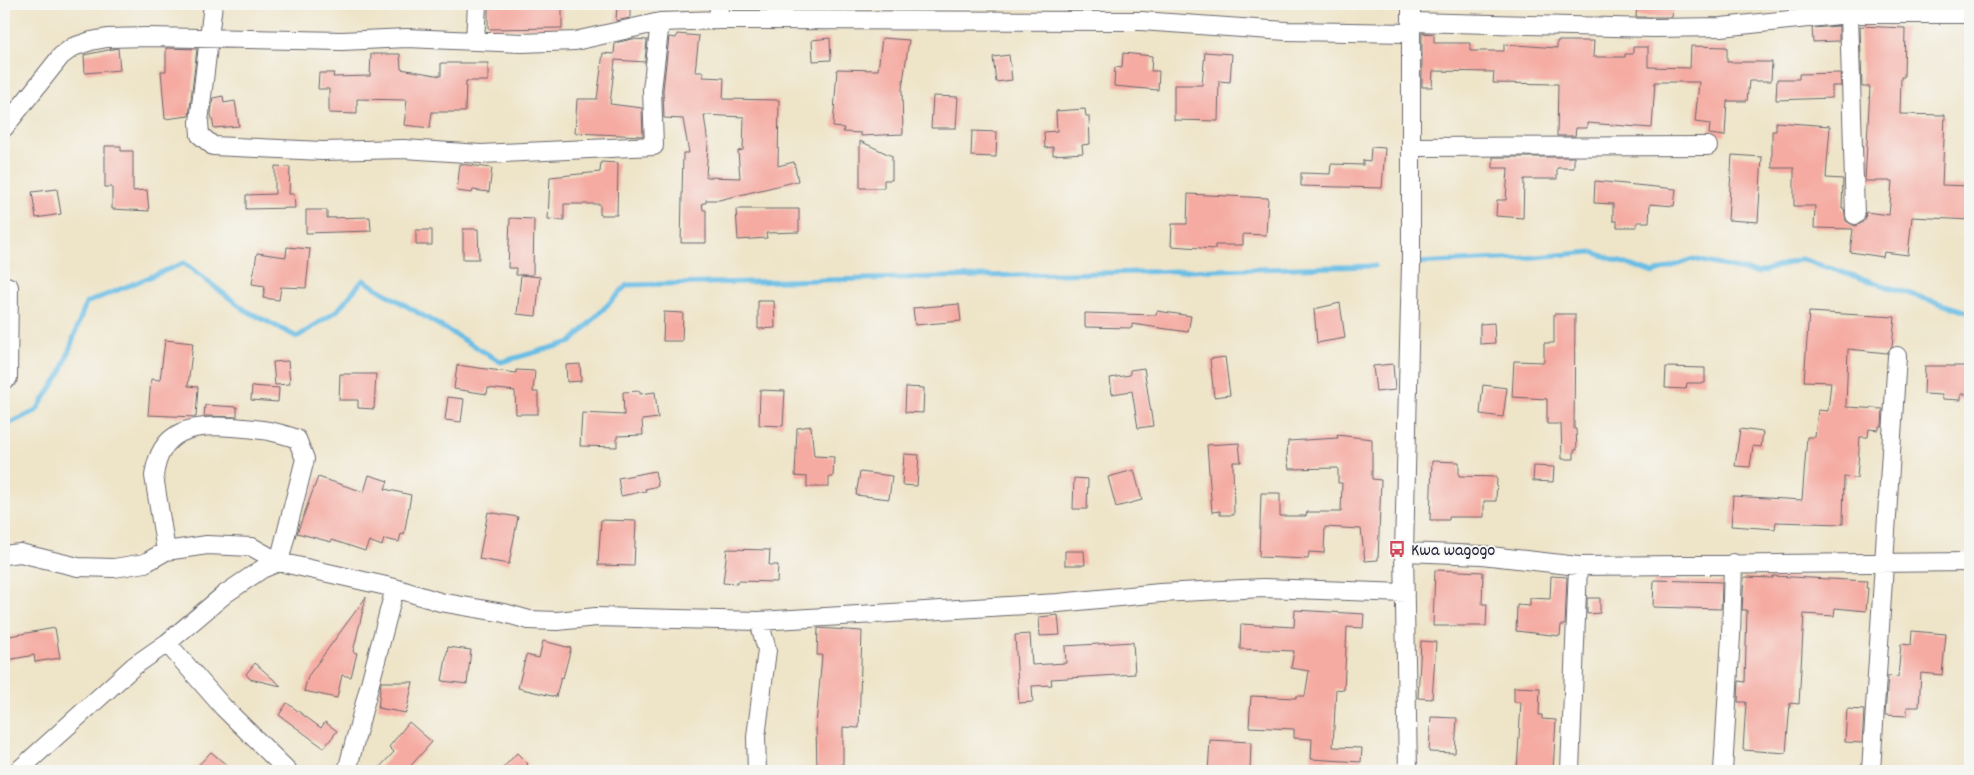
<svg xmlns="http://www.w3.org/2000/svg" width="1974" height="775" font-family="Dekko,sans-serif">
	<style>
		.lines { fill: none; stroke-linecap: round; stroke-linejoin: round }
		.stream { stroke: #69bde5; stroke-width: 5 }
		.building { fill: #f5aba2; fill-rule: evenodd }
		.minor-casing { stroke: #69666c; stroke-width: 20 }
		.minor { stroke: #fff; stroke-width: 18 }
		.labels { text-anchor: middle; stroke-width: 4; stroke-linejoin: round; paint-order: stroke }
		.poi-label { font-size: 18px; fill: #22223b; stroke: #f6f6f2; text-anchor: start }
	</style>
	<rect width="100%" height="100%" fill="#f6f6f2"/>
	<filter id="ink" filterUnits="userSpaceOnUse"><feTurbulence type="fractalNoise" baseFrequency=".02" numOctaves="2"/><feDisplacementMap in="SourceGraphic" scale="10" xChannelSelector="R" yChannelSelector="G"/><feConvolveMatrix kernelMatrix="1 2 1 2 8 2 1 2 1" color-interpolation-filters="sRGB"/></filter>
	<filter id="wash" filterUnits="userSpaceOnUse"><feTurbulence type="fractalNoise" baseFrequency=".0096" numOctaves="4" result="noise"/><feDisplacementMap in="SourceGraphic" scale="20" xChannelSelector="R" yChannelSelector="G"/><feGaussianBlur stdDeviation="1.12" result="paint"/><feColorMatrix in="noise" values="0 0 0 0 0 0 0 0 0 0 0 0 0 0 0 0 0 1.4 0 .05"/><feComposite in="paint" operator="in"/></filter>
	<g filter="url(#wash)">
		<rect width="100%" height="100%" fill="#eee4c8"/>
		<g class="lines">
			<path class="stream" d="M1414,263L1524,258L1592,252L1653,273L1693,259L1757,273L1801,259L1970,313
				M4,426L36,411L61,373L86,303L184,263L245,310L297,337L337,311L363,280L501,362L571,342L627,285L1375,266"/>
		</g>
		<g id="blocks">
			<path class="building" d="M488,4H562V28L488,29Z
				M617,4H630V18L616,21Z
				M1637,4H1673L1672,17H1636Z
				M1839,26V41L1813,42L1812,28Z
				M1860,26L1905,28L1904,77H1901L1900,114L1945,115L1942,185L1970,186V220L1912,217L1908,255L1884,252L1883,257L1850,252L1853,229L1814,228L1815,206H1794V168H1772V131H1776V122L1830,126L1826,178L1843,179L1842,209H1844L1846,221L1855,226L1860,224L1865,220L1866,212L1889,215L1892,181H1865L1870,87H1862Z
				M1422,33L1434,34V43H1470V51H1504V44L1557,48V41H1594L1593,57H1625V54H1633V47H1648V67L1690,68L1691,46L1727,47V62H1772L1771,81H1749L1747,101H1727L1725,136L1709,134L1710,124L1695,122L1699,82H1655L1652,128L1587,123V128H1576L1575,136H1557L1558,84L1493,83L1494,72L1433,71L1432,87H1422Z
				M677,34L699,36L695,72H703V77L724,78L723,99L779,100L778,166L794,162L798,181L719,200H706V203H702L703,210H706V243H681L683,153H689L683,119L664,118L663,90L669,37L676,38ZM704,115L744,117L743,150L738,151L740,178L706,177L708,144Z
				M830,38L831,60L813,61L812,40Z
				M882,38L909,40L902,89L903,134L861,136V133L843,132L844,128L833,127L837,69L878,70Z
				M632,39L647,40L645,62L615,60L610,104L642,108L643,136L575,133L577,99H597L603,53L614,54L615,43Z
				M118,48L120,70L85,73L84,55Z
				M166,48L197,49L189,116L165,119L161,71H166Z
				M1205,52L1232,54L1230,82L1219,81L1218,121L1174,120V85H1202Z
				M1123,53L1152,56L1151,71H1159L1158,90L1114,86L1115,67L1122,68Z
				M371,54H400L401,69L441,76V63H488V81H466L465,112H432L430,128L404,125L407,100L357,99V114L329,113V89H318L319,73H334L333,77L370,76Z
				M1009,55L1012,80L996,82L993,57Z
				M1840,73L1841,86H1832V98L1776,100L1777,79H1799V74Z
				M223,96L224,103L235,101L239,126L214,128L211,114L213,98Z
				M933,96L958,97L956,128H931Z
				M1085,109L1086,116H1089L1090,144L1082,145L1083,153L1053,155V147L1045,148L1044,132L1057,131L1056,111Z
				M972,131L997,132L996,157L971,156Z
				M860,141L892,156V180H884V188H860Z
				M105,146H121V151H133V191L147,190L149,211L112,209V187H105Z
				M1371,147L1385,148L1382,188L1301,186V173L1330,174L1331,164L1363,165V160L1370,161Z
				M1732,155L1762,157L1758,222L1728,220Z
				M1493,157H1574V168H1557V179H1524L1523,218L1496,216L1497,200H1506L1508,168H1493Z
				M601,162L618,163L617,215H600V204H564V220L548,219L550,177L600,172Z
				M460,164L492,168L489,192L473,190L472,193L457,191Z
				M275,166L290,167L289,194H294L295,208L246,209V195L275,194Z
				M1595,181L1676,189L1674,206L1650,204L1649,222H1637V227H1617V221H1613V204L1594,203Z
				M57,189L61,214L36,218L32,192Z
				M1188,194L1268,198L1266,235L1243,234V245H1215V249L1171,246L1172,224H1187Z
				M736,209H799V232L766,233L767,238L738,240Z
				M306,210H327V218L370,217L371,231L306,233Z
				M510,218L534,219L533,275H516V268H508Z
				M463,229H478L479,259H463Z
				M416,230H432V245H416Z
				M287,247L310,249L306,288L281,287L279,300L263,298L265,286L252,284L257,253L286,257Z
				M521,275L540,277L536,316L517,314Z
				M758,301H774L775,328L758,329Z
				M1340,303L1345,338L1317,343L1314,309Z
				M959,304L961,321L915,325L913,308Z
				M1157,311L1191,316L1188,332L1132,324V328L1085,327V313L1156,315Z
				M664,312L683,313L682,341H663Z
				M1809,312L1895,317L1892,347L1887,353L1848,349L1846,407L1883,409L1882,426H1879V430L1869,429L1868,437H1860L1857,478L1844,477L1843,524L1776,522L1775,529L1731,526L1733,496L1802,500L1807,437H1815L1818,410L1828,411L1831,382L1804,381Z
				M1554,314H1575L1574,429H1576L1577,450H1574V459H1562L1561,424H1547V399L1512,397L1514,361L1544,362V343H1554Z
				M1494,323L1495,343L1480,344V324Z
				M165,340L193,343L188,386L198,387L196,417L148,415L151,379L160,380Z
				M1225,357L1230,395L1214,397L1210,359Z
				M288,361L290,384L275,385L273,362Z
				M580,364L581,381L567,382L566,365Z
				M1393,364L1395,390L1376,392L1373,366Z
				M457,365L516,373V370L535,371L533,392H538V414H516L515,391L488,388L487,394L454,389Z
				M1925,366H1970V394H1961V400L1942,399V395L1924,394Z
				M1666,367L1705,368V383H1687L1686,389L1665,388Z
				M1144,368L1153,426L1138,428L1132,391L1112,394L1110,378L1130,375V370Z
				M340,374H376L374,409L358,408V400H339Z
				M1483,385L1507,388L1503,417L1480,414Z
				M252,386L279,388L278,402L251,400Z
				M906,387L924,388L923,413L905,412Z
				M760,390L785,391L783,426L759,425Z
				M640,391V394L655,392L658,418L642,420L643,435L617,436V447L580,446L582,413L624,415L623,392Z
				M448,397L464,399L461,422L445,420Z
				M205,405L237,407V417L204,416Z
				M811,426L814,456L834,457L833,477H829V487H807V477L795,476L797,428Z
				M1740,429L1763,432L1761,447L1753,446L1750,467L1735,466Z
				M1337,435L1372,439V479L1381,480L1378,560L1365,561L1361,529L1325,527L1324,553L1309,552L1308,559L1259,557L1261,493H1280V516H1306L1307,512H1341L1342,483H1338V468L1289,469L1287,457L1288,441L1338,438Z
				M1239,443L1241,462H1233L1234,515H1220V511L1212,512L1207,445Z
				M904,454L919,455L917,486L902,485Z
				M1432,461L1459,462V476L1497,477L1496,501H1484V517H1449V520H1430Z
				M1534,466L1554,467L1553,482L1533,481Z
				M1134,470L1142,500L1116,507L1108,477Z
				M655,471L658,486L645,489L646,491L621,496L618,478Z
				M860,472L892,476L889,499L856,495Z
				M369,475L388,481L385,489L411,495L404,535L401,534L399,542L384,539L382,546L369,541L365,551L332,540L331,542L297,533L318,477L364,492Z
				M1074,478L1088,479L1087,509H1073Z
				M488,512L518,517L509,564L479,559Z
				M601,520L636,521L634,566L598,565Z
				M727,549L770,550L769,565H778L777,582L737,581V584L723,583Z
				M1065,551H1084L1085,565H1065Z
				M1435,570L1483,572L1482,604H1487L1486,626H1433Z
				M1551,576L1567,577L1565,625H1561L1560,636L1516,631L1517,605L1530,606V598L1550,599Z
				M1773,576L1867,581L1866,588H1868L1866,611L1835,608L1834,616L1804,614L1799,704L1790,703L1786,753L1743,750L1746,702H1738L1739,681L1745,682L1747,610H1742L1744,577L1773,578Z
				M1654,580L1722,582L1721,609L1653,607Z
				M366,597L353,652L357,653L351,677L342,675L337,698L304,691L308,676Z
				M1587,598H1600V613L1587,614Z
				M1295,610L1364,614L1363,628L1347,627L1344,690L1336,689L1333,747L1362,748L1361,762L1311,759L1312,739L1294,738V729L1249,727L1251,696L1296,698V696H1305L1309,671L1291,668L1294,651L1240,649L1241,624L1294,627Z
				M1058,615L1060,635L1040,636L1039,617Z
				M55,628L60,658L35,662L34,655L8,660L4,637Z
				M818,628L862,631L859,728L843,727V771H817L816,725L822,655H817Z
				M1912,631L1946,634L1942,675L1921,673L1919,707H1907V716L1885,715L1888,676L1898,677L1901,644L1911,645Z
				M1030,634L1032,665L1066,663L1065,646L1133,642L1135,674L1051,679L1052,685L1032,686L1033,702L1019,703L1015,635Z
				M543,641L571,648L563,678L561,677L556,697L518,688L526,655L539,658Z
				M1421,641L1436,642L1432,699L1418,698Z
				M448,647L471,650L467,684L442,681Z
				M255,663L281,686L250,679L246,674Z
				M381,682H413L406,713L378,708Z
				M1514,687L1540,688L1539,715H1542V719L1556,720L1553,771H1517L1521,702H1514Z
				M287,703L321,728L325,722L337,731L324,748L279,715Z
				M1847,709L1864,710L1862,743L1845,742Z
				M1431,717L1457,718L1455,753L1429,752Z
				M409,722L432,742L406,771H376L394,752L389,747Z
				M1210,740L1251,742L1250,771H1208Z
				M211,752L234,771H193Z
				M517,753L528,764L521,771H500Z"/>
		</g>
	</g>
	<g filter="url(#ink)">
		<use href="#blocks" fill-opacity="0" stroke="#69666c" stroke-width="1"/>
		<g class="lines">
			<g class="minor-casing">
				<path id="minor" d="M213,4L199,122L200,135L213,146L322,151L404,149L481,154L654,146L652,90L660,22
					M718,4L720,20
					M1849,14L1855,215
					M1411,22L1654,28L1721,27L1849,14H1970
					M475,40L477,4
					M4,128L61,56L73,47L91,41L107,38L148,37L342,41L407,38L522,43L575,41L660,22L720,20L1141,21L1286,31L1411,33
					M1411,147L1708,146
					M4,285L9,287L8,378
					M1404,552L1482,555L1578,566L1970,562
					M4,555L20,553L78,567L114,568L145,563L166,551L207,545L252,547L279,562L305,459L297,439C272,430 258,429 232,427C193,424 160,429 154,476L166,551
					M167,643L223,707L288,771
					M18,771L134,666L167,643L225,594L262,569L279,562L395,588L440,602L504,613L529,620L557,621L596,617L759,621L1058,603L1160,593L1264,588L1405,593
					M347,771L395,588
					M757,771L756,737L767,650L759,621
					M1408,771L1404,552L1411,263V4
					M1570,771L1578,566
					M1723,771L1731,636L1733,563
					M1871,771L1897,356"/>
			</g>
			<use href="#minor" class="minor"/>
		</g>
	</g>
	<defs>
		<g id="bus-bare" transform="scale(1.35)"><path d="M-5-6H5V4H4V6H2V4H-2V6H-4V4H-5ZM-3.5-4V0h7V-4ZM-3.5 1.2v1.5H-2V1.2ZM2 1.2v1.5H3.5V1.2Z" fill="#d1495b" stroke="#f6f6f2" stroke-width="2.5" paint-order="stroke"/></g>
	</defs>
	<g fill-rule="evenodd">
		<use href="#bus-bare" x="1397" y="549"/>
	</g>
	<g class="labels">
		<g class="poi-label">
			<text x="1411" y="555">Kwa wagogo</text>
		</g>
	</g>
	<rect width="1974" height="775" fill="none" stroke="#f6f6f2" stroke-width="20"/>
</svg>
